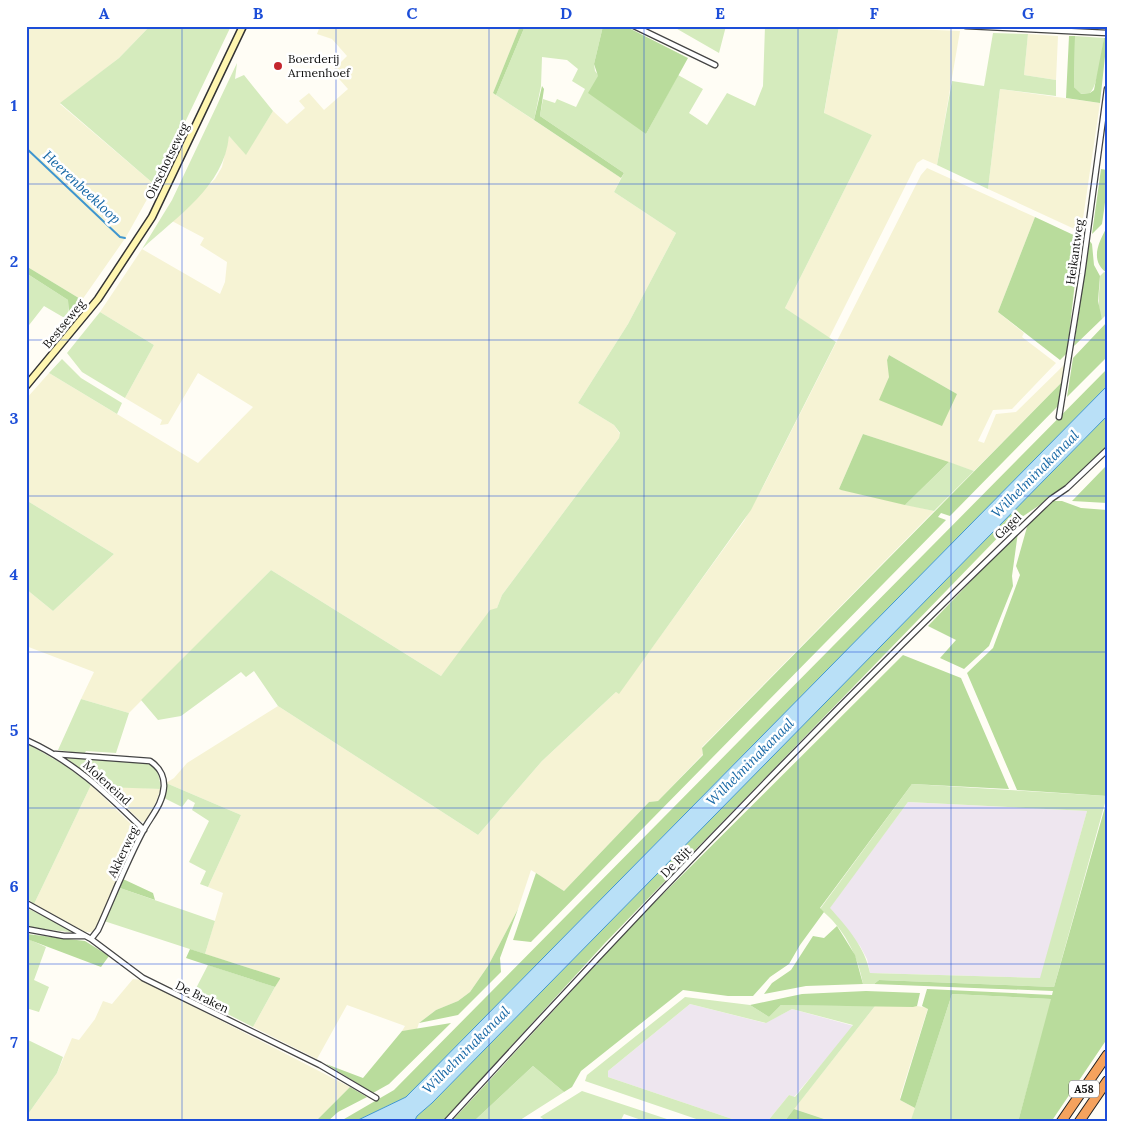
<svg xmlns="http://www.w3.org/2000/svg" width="1133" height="1148" font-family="Lora,serif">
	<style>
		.industrial { fill: #eee6ef }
		.farmland { fill: #f6f3d4; fill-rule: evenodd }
		.green { fill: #d5ebbd; fill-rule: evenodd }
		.forest { fill: #b9dc9c }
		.water { fill: #b9e0f7; stroke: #3f96cf }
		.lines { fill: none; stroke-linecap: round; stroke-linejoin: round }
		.stream { stroke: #3f96cf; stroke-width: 2 }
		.minor-casing { stroke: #444; stroke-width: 7 }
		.secondary-casing { stroke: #333; stroke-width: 9 }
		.motorway-casing { stroke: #222; stroke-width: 11 }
		.minor { stroke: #fff; stroke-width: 4.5 }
		.secondary { stroke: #fff6b0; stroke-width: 6 }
		.motorway { stroke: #f5a25d; stroke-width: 9 }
		.grid { fill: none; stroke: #1d4ed8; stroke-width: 1; stroke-opacity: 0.55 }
		.poi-dot { fill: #c4262e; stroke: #fff; stroke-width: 2 }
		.labels { text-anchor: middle; stroke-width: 5; stroke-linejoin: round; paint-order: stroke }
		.shield { fill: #fff; stroke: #585858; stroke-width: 1 }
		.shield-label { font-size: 11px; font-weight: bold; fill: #111 }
		.poi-label { font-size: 12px; fill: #111; stroke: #fff; text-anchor: start }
		.street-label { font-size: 12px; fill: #111; stroke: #fff }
		.water-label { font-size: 14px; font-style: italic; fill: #1768a6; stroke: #fff }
		.neatline { fill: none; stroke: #1d4ed8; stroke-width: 2 }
		.grid-label { font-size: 16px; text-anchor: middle; font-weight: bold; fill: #1d4ed8 }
	</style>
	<rect width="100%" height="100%" fill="#fffdf5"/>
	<path class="industrial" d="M908,802L1087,811L1041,978L870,973L867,959L860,946L829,908Z
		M690,1004L765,1023L792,1009L854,1026L794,1097L789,1095L767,1122H741L608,1077V1071Z"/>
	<path class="farmland" d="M26,26H150L119,58L60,104L155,185L126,237L82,300L26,266Z
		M320,26H395L399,29L400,26H520L493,93L621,178L614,192L676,233L628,324L578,403L614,425L620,434L619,438L502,595L497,608L441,676L271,570L129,713L81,699L94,672L26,646V589L53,611L114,554L26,500V399L49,373L198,463L253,407L198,373L168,424L160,425L162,420L125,398L154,345L100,312L142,249L220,294L225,282L227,262L200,245L204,238L172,221L215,179L222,167L229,136L246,154L273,111L287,124L305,108L299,101L309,93L324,110L348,89L332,71L347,56L332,39L317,34Z
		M839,26L960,31L937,165L923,159L917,163L829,338L785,308L872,135L824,114Z
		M1028,34L1058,36L1056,80L1024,75Z
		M1000,89L1100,103L1081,232L988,189Z
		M927,168L1035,217L998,312L1024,333L1022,337L1056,363L1012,409L993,410L978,441L984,443L996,414L1016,412L1066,363L1064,380L974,471L863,434L839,489L934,511L702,747L703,754L658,801L649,802L564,891L531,870L518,909L488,966L470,992L458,1001L436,1010L419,1023L417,1029L412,1030L402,1031L405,1026L347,1005L317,1059L253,1027L280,978L205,954L223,893L208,887L241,815L166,783L174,778L187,763L278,706L478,835L542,761L616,692L619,693L744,521L765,483L921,175ZM889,355L936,382L957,394L888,381L890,372L887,360Z
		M91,785L135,828L138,835L97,927L92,932H85L34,904Z
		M104,787H124L161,789L149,819L142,822Z
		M133,979L142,980L350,1087L315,1122H26V1117L57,1073L72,1038L79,1040L95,1019L103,1001L112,1004Z
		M875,1006H917L928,1008L900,1097V1100L915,1108L911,1122H833L794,1109Z"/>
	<path class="green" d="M150,26H231L155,185L60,103L119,58Z
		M525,26H603L594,64L595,71L646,134L678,75L703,89L689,113L707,125L727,93L755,106L763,86L765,26H839L824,113L872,135L785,308L836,342L751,510L619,694L616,692L542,761L478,835L278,706L254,671L246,677L241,672L181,716L158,720L141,700L271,570L441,676L490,610L497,608L502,595L619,438L620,433L614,425L578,403L628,324L676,233L614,192L624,173L540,116L543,99L555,103L557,99L576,107L585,89L572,81L578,69L567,60L542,57L541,86L534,120L496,95Z
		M672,26H726L719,53Z
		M993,33L1028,34L1024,75L1056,80V96L1000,89L988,189L937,165L952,81L984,86Z
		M1075,36L1104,38C1102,50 1098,86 1090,93L1080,94L1074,87Z
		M237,63L235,79L244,75L273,111L246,155L229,136C224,187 177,216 142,249L172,200Z
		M1104,272L1107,273V314L1102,319C1096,304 1100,292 1100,276Z
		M26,273L68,300V320L44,306L26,329Z
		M100,312L154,345L125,398L82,372L67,353Z
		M62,359L81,378L122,403L117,414L49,373Z
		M949,462L974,471L934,511L905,505Z
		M26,500L114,554L53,611L26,589Z
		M81,699L129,713L116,753L86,751L84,754L58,750Z
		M26,743L66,766L91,785L34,904L26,898V806L29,801L26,800Z
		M65,757L147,763L158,770L161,789L104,787Z
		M166,783L241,815L208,887L200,884L206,871L189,862L209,821L192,810L195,803L188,799L182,807L164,798Z
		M912,784L1107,796L1054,987L879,980L874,984H863C858,955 843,927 820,909ZM908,802L1087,811L1040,978L870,973C865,947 847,927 830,908Z
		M120,888L215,921L205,954L104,921Z
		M27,908L77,933L26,927Z
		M26,938L46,947L34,980L49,987L39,1012L26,1008Z
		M208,965L275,987L253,1027L192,996Z
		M952,994L1052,999L1018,1122L911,1120Z
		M685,997L750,1005L769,1017L781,1005L875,1006L784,1122H767L789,1095L795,1097L853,1025L792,1009L766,1023L690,1004L608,1071V1077L741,1122H705L585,1081L587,1075Z
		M26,1039L63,1057L57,1073L26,1117Z
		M533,1066L564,1092L517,1122H473Z
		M582,1091L676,1122H647L624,1114L620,1122H548L540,1117Z"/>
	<path class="forest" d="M520,26H525L496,95L493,93Z
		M603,26H625L688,58L646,134L588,93L598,76L594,64Z
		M1069,36H1075L1074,87L1081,94L1090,93L1094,90L1104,38H1107L1100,103L1066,98Z
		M542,86L544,89L540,116L624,173L621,178L534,120Z
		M1101,169L1107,170C1107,189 1105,205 1102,224L1092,234Z
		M1035,217L1080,238L1067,353L1060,360L998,312Z
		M1107,227V273C1089,260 1099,242 1107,227Z
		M1089,240L1092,244L1094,265L1100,276L1098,301L1102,319L1074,346Z
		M26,266L82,300L69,318L68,300L26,273Z
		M1107,322V357L1067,397L1073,358Z
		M889,355L957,394L942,426L879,400L889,377L887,360Z
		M1107,369V386L406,1097L354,1122H339L394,1090Z
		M1064,380L1061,403L950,516L941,513L938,517L946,520L531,942L513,940L536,873L564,891L649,802L658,801L703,755L702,748Z
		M1107,416V446L1068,486L1010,525L605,943L442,1122H414L417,1116L432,1103Z
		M863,434L949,462L905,505L841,490L839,489Z
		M1107,466V503L1072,501L1105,467Z
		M1050,501H1062L1081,508L1107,510V796L1017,790L967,673L993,648L1020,575L1016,566L1027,527L1029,522Z
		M1018,532L1012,576L1013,586L989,646L964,669L940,658L956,640L928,626Z
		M903,655L961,678L1009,789L912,784L820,908L824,912L800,945L789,964L770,977L753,996H728L683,990L581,1071L572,1087L564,1092L533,1066L473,1122H451L637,920Z
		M1107,800V1039L1051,1122H1018L1051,999L952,994L915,1108L900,1100L928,1009L922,1006L927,989L1052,995L1053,991L874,984L879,980L1054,987Z
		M123,879L153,893L155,900L120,888Z
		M518,909L500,958L501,972L458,1015L419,1023L436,1010L458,1001L470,992L488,966Z
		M837,926L855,955L863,984L806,986L764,994L772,983L791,970L813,936L824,938Z
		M27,934L85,941L109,956L101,967L27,939Z
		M190,949L280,978V979L275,987L198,962L186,958Z
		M866,991L920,993L917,1006L913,1007L781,1005L769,1017L750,1005L802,994Z
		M451,1023L389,1084L373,1093L326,1064L363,1078L402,1031Z
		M350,1087L367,1097L338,1112L327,1122H315Z
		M794,1109L833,1122H784Z"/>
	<path class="water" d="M1107,386V416L432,1103L417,1116L414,1122H354L406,1097Z"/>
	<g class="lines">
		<path class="stream" d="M26,148L120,237L125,238"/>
		<g class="minor-casing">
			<path id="minor" d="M634,26L715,65
				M966,26L1107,33
				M1059,417L1082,274L1107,89
				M26,740C75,762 106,793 144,830
				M55,754L150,761C159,767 164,774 164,786C163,804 151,816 143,831C126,863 113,897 98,930L91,939
				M26,903L91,939L143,978L320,1065L376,1098
				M26,929L64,936H85
				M446,1122C641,908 842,699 1051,499L1067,488L1107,450"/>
		</g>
		<g class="secondary-casing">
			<path id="secondary" d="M26,386L98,299L152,217L243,26"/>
		</g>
		<g class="motorway-casing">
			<path id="motorway" d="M1061,1122L1107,1055
				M1079,1122L1107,1081"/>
		</g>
		<use href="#minor" class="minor"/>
		<use href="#secondary" class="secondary"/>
		<use href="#motorway" class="motorway"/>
	</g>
	<path class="grid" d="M182,26V1122M336,26V1122M489,26V1122M644,26V1122M798,26V1122M951,26V1122M26,184H1107M26,340H1107M26,496H1107M26,652H1107M26,808H1107M26,964H1107"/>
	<circle class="poi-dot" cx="278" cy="66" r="5"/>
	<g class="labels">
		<rect class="shield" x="1069" y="1080.5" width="30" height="17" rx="4"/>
		<g class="shield-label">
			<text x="1084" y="1093">A58</text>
		</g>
		<g class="poi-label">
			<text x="288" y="63">Boerderij<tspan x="288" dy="14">Armenhoef</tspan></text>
		</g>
		<g class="street-label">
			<text transform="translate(167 161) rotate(-64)" y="4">Oirschotseweg</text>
			<text transform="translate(1075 252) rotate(-82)" y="4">Heikantweg</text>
			<text transform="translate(64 324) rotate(-51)" y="4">Bestseweg</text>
			<text transform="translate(1008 526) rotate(-44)" y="4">Gagel</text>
			<text transform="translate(107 783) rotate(42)" y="4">Moleneind</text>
			<text transform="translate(123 852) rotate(-65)" y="4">Akkerweg</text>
			<text transform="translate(676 862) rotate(-46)" y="4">De Rijt</text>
			<text transform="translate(202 997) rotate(26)" y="4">De Braken</text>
		</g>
		<g class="water-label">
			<text transform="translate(82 187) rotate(43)" y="5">Heerenbeekloop</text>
			<text transform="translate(1035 474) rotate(-45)" y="5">Wilhelminakanaal</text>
			<text transform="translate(750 762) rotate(-45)" y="5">Wilhelminakanaal</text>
			<text transform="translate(466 1050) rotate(-45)" y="5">Wilhelminakanaal</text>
		</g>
	</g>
	<rect width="1133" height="1148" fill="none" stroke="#ffffff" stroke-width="55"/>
	<rect x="28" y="28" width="1078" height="1092" class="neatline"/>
	<g class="grid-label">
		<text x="104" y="19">A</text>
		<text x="258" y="19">B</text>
		<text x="412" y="19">C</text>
		<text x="566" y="19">D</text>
		<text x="720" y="19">E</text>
		<text x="874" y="19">F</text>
		<text x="1028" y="19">G</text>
		<text x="14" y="111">1</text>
		<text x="14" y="267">2</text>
		<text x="14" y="424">3</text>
		<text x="14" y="580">4</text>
		<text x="14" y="736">5</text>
		<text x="14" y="892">6</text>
		<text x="14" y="1048">7</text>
	</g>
</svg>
